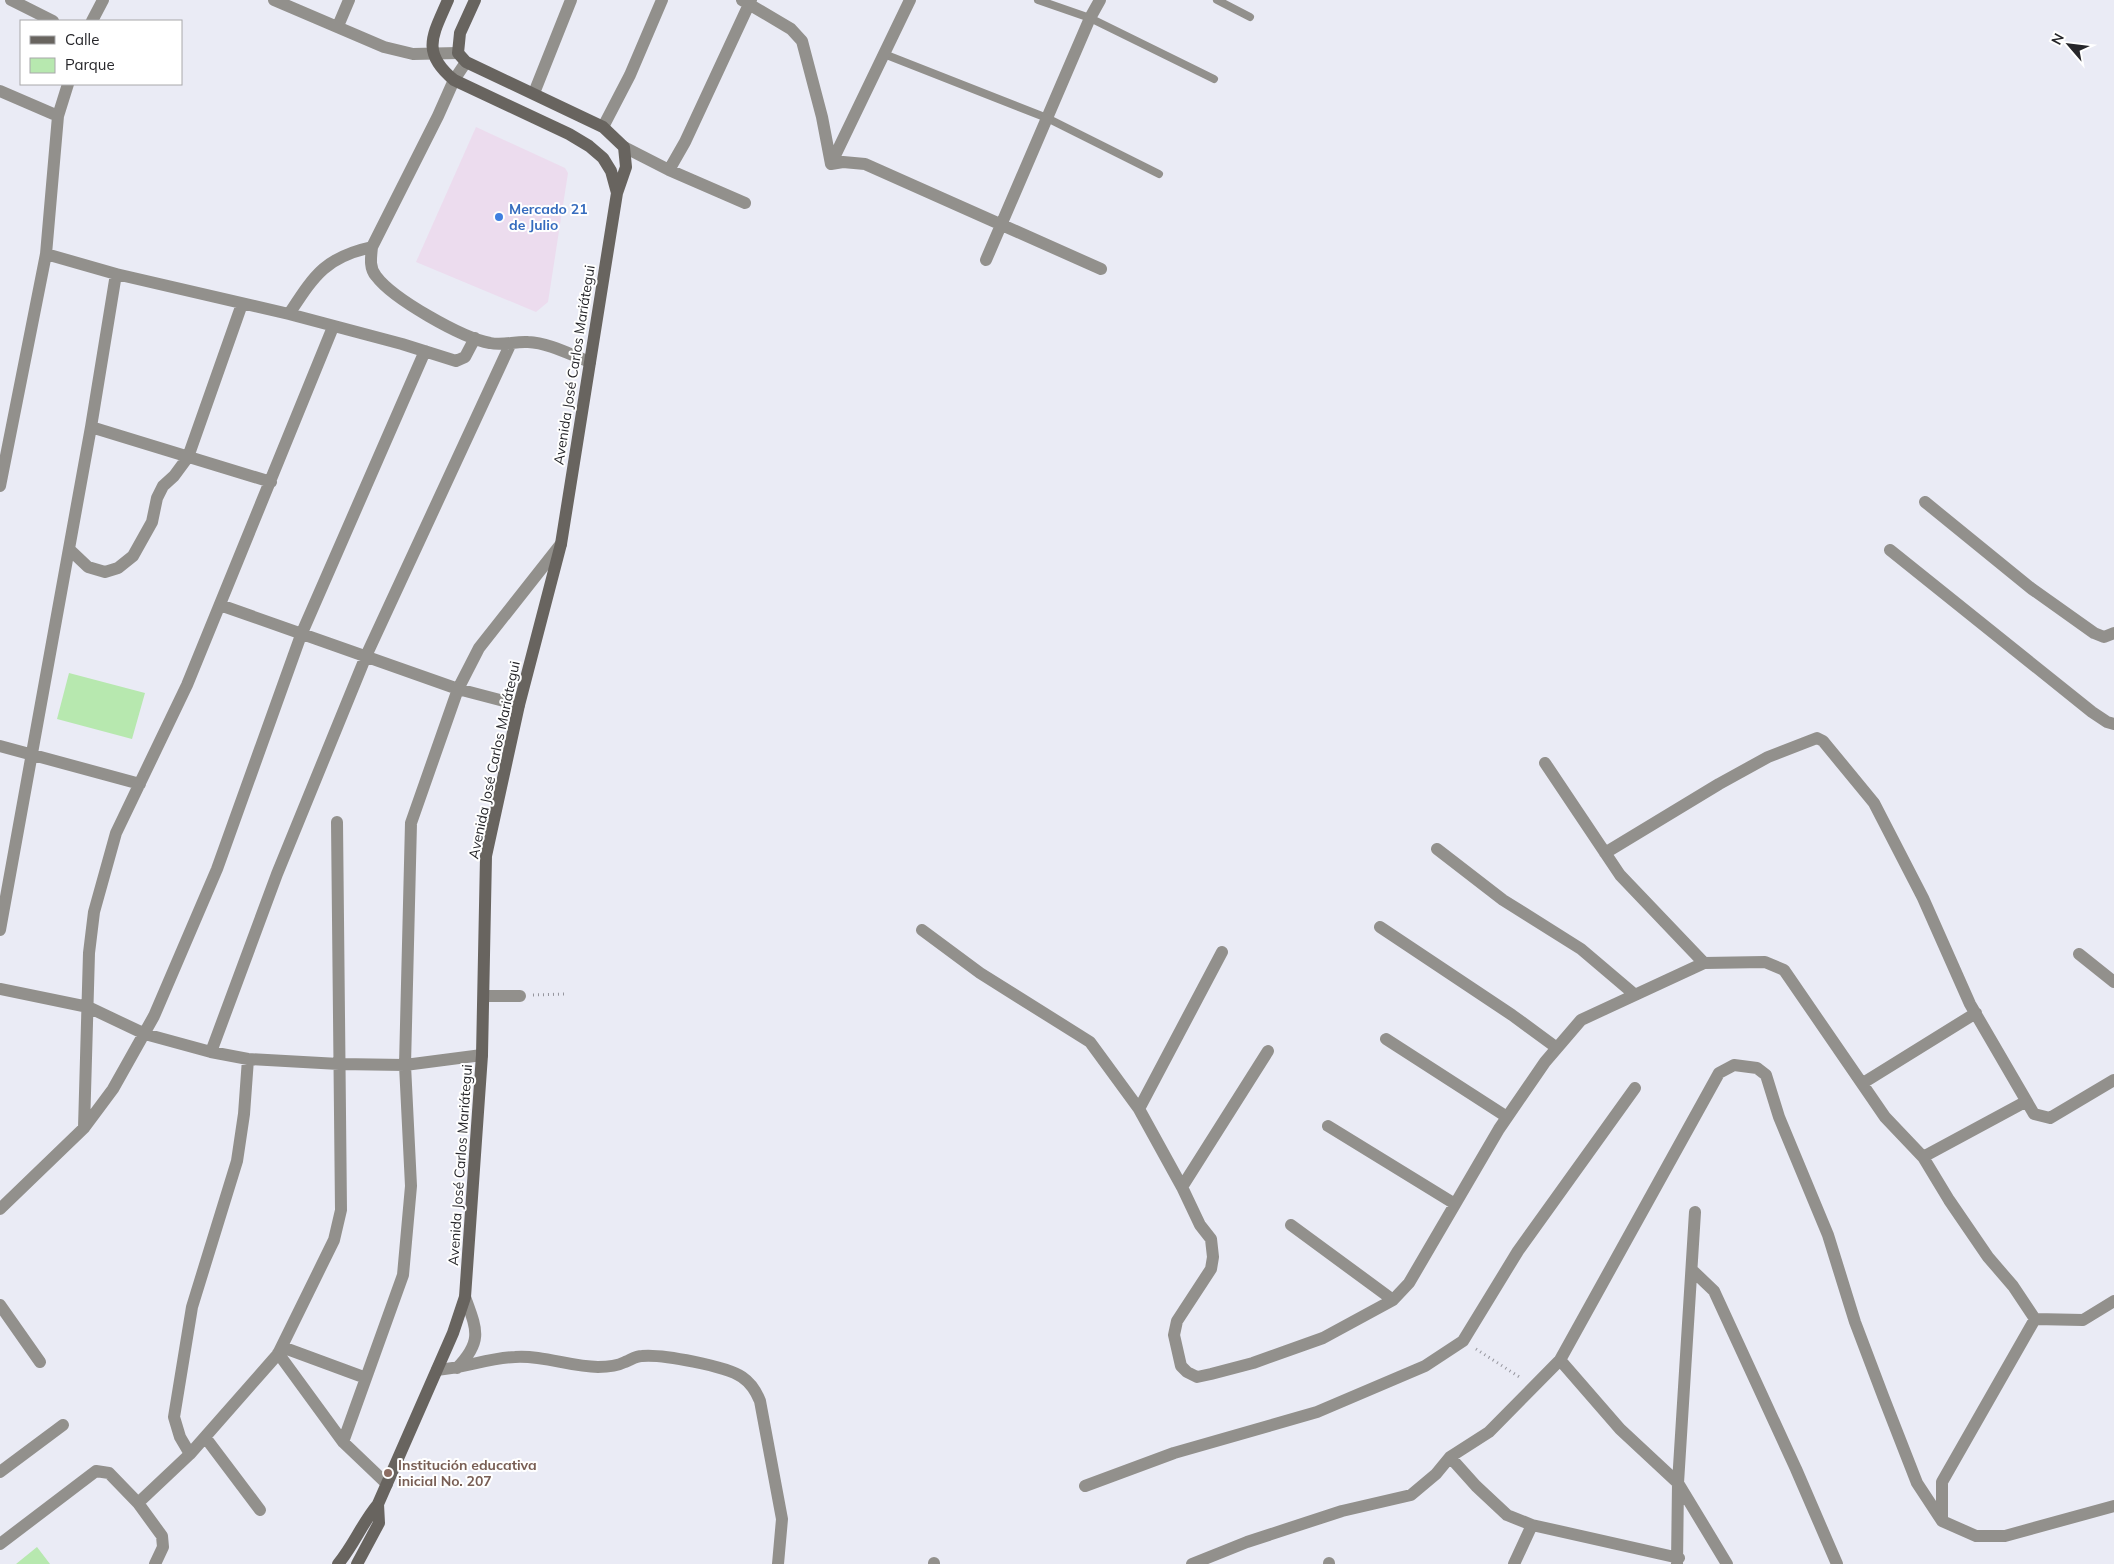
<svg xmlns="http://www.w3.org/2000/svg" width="2114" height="1564" font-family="Mulish,sans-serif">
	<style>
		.commercial { fill: #ecdcee }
		.green { fill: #b7e8af }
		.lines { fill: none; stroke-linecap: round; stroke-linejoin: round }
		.path { stroke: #95959d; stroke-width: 3; stroke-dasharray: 1 4; stroke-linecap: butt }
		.lane { stroke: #92908c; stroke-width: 8 }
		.street { stroke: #92908c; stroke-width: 12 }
		.secondary { stroke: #68645f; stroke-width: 12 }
		.shop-dot { fill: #3f7fe0; stroke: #fff; stroke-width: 2 }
		.education-dot { fill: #8d6e63; stroke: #fff; stroke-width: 2 }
		.labels { text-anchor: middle; stroke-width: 4; stroke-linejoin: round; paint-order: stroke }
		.shop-label { font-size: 14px; font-weight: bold; fill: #366cbe; stroke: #fff; text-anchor: start }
		.street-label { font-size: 14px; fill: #26262a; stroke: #fff }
		.education-label { font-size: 14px; font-weight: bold; fill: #785e54; stroke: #fff; text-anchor: start }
	</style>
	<rect width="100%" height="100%" fill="#eaebf5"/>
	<path class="commercial" d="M476,127L565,168L568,173L548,302L536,312L416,262Z"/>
	<path class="green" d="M69,673L145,693L132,739L57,719Z
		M37,1547L50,1564H16Z"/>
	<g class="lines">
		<path class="path" d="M533,995L566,994
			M1476,1349L1521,1378"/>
		<path class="lane" d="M1038,0L1090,18L1214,79
			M1217,0L1250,17
			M884,54L1047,118L1159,174"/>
		<path class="street" d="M11,0L53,21
			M274,0L384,47L413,54L458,53
			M742,0L791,29L802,41L822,117L831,164L843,162L865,164L1101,269
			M92,21L103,0
			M338,26L349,0
			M0,91L58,116
			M534,93L571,0
			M603,127L630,75L662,0
			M624,147L669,170L745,203
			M831,164L910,0
			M669,170L685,142L751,0
			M372,247C371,257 369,268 376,276C393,299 462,338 490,343C503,346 515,341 528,342C549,343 571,355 590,362
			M46,254L116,274L289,314L402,344L456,361L465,357L475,338
			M986,260L1090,18L1100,0
			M289,314C314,276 325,257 372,247L438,116L454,80L466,62
			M91,427L271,482
			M0,486L46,254L58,116L68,84
			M1925,502L2032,589L2094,633L2104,637L2114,633
			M69,549L88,567L105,572L118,568L133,556L152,522L157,498L163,486L174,476L188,457L242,304
			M1890,550L2092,712L2107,722L2114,724
			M220,605L458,689L519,705
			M0,746L140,784
			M1545,763L1620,875L1704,963
			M1437,849L1503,900L1581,949L1634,994
			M1605,853L1719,784L1768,757L1817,738L1823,741L1874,803L1923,898L1970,1004L2034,1114L2050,1118L2114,1080
			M1380,927L1512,1015L1557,1048
			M0,930L91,427L116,274
			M922,930L980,973L1090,1042L1139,1109L1182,1187L1200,1225L1211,1239L1213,1257L1211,1269L1177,1321L1174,1335L1181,1366L1187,1372L1197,1377L1211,1374L1253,1363L1323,1338L1393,1300L1409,1283L1499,1129L1545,1062L1581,1020L1704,963L1765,962L1784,970L1885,1117L1923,1157L1949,1200L1988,1257L2013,1286L2035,1319L2083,1320L2114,1301
			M2079,954L2114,982
			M0,989L88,1007L145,1034L211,1052L248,1059L339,1064L405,1065L482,1055
			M484,996H520
			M1386,1039L1507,1117
			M211,1052L277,874L366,656L510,345
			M1863,1083L1976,1013
			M1139,1109L1222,952
			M1328,1126L1455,1204
			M84,1128L89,953L94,912L116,833L187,685L333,327
			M1923,1157L2025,1102
			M1182,1187L1268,1051
			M0,1209L84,1128L113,1089L154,1016L217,869L301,635L425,351
			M1291,1225L1393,1300
			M1692,1270L1714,1291L1796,1469L1837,1564
			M0,1305L40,1362
			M282,1347L366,1378
			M278,1353L343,1442L387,1484
			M1560,1360L1620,1429L1678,1483L1727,1564
			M457,1368C483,1341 477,1330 465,1297
			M437,1370C464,1368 489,1358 515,1357C543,1355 571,1367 598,1367C607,1367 617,1366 625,1362C631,1360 635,1356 642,1356C662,1354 726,1366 742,1377C751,1383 756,1391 760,1401L782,1519L778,1564
			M205,1437L260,1510
			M343,1442L403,1275L411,1186L405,1065L411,823L458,689L479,648L561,544
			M190,1454L180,1437L174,1417L192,1307L237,1161L244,1114L248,1059
			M1450,1457L1476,1486L1507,1515L1532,1525L1679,1558
			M0,1472L63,1425
			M1085,1486L1174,1453L1317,1412L1425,1366L1463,1341L1518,1251L1635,1088
			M138,1503L190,1454L278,1354L334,1240L341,1210L337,822
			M1942,1521V1482L2035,1319
			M0,1544L96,1471L109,1473L138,1503L162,1536L163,1547L155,1564
			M934,1563V1564
			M1329,1563V1564
			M1192,1564L1247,1542L1342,1511L1411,1495L1436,1474L1450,1457L1489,1432L1560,1360L1719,1073L1734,1065L1757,1068L1766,1075L1779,1117L1828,1235L1855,1322L1883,1396L1917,1483L1942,1521L1976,1536H2005L2114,1506
			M1514,1564L1532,1525
			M1677,1564L1678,1483L1695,1212"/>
		<path class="secondary" d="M448,0C433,35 420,52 454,80L569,134L589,146L603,158L611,171L617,193
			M338,1564C354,1545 362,1523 378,1504L453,1333L465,1297L482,1055L486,856L519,705L561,544L617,193L626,167L624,147L603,127L466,62L458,53L460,33L475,0
			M357,1564L379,1523L378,1504"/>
	</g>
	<circle class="shop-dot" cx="499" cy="217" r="5"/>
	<circle class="education-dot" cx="388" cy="1473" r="5"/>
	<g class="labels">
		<g class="shop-label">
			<text x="509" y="214">Mercado 21<tspan x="509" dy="16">de Julio</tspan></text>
		</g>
		<g class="street-label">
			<text transform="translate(574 365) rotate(-81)" y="5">Avenida José Carlos Mariátegui</text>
			<text transform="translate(494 760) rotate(-78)" y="5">Avenida José Carlos Mariátegui</text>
			<text transform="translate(460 1165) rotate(-86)" y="5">Avenida José Carlos Mariátegui</text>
		</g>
		<g class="education-label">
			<text x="398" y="1470">Institución educativa<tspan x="398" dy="16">inicial No. 207</tspan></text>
		</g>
	</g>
	<rect x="20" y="20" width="162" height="65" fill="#ffffff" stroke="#a8a8aa"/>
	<rect x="30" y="36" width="25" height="8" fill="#68645f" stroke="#a8a8aa"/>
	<text x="65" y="45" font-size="15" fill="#26262a">Calle</text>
	<rect x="30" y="58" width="25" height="15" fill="#b7e8af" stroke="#a8a8aa"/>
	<text x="65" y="70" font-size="15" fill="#26262a">Parque</text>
	<g transform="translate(2069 45) rotate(298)" stroke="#ffffff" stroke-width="4" paint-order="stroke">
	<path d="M0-4L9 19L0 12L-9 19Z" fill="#26262a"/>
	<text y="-8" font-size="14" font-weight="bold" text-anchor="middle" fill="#26262a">N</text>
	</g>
</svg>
